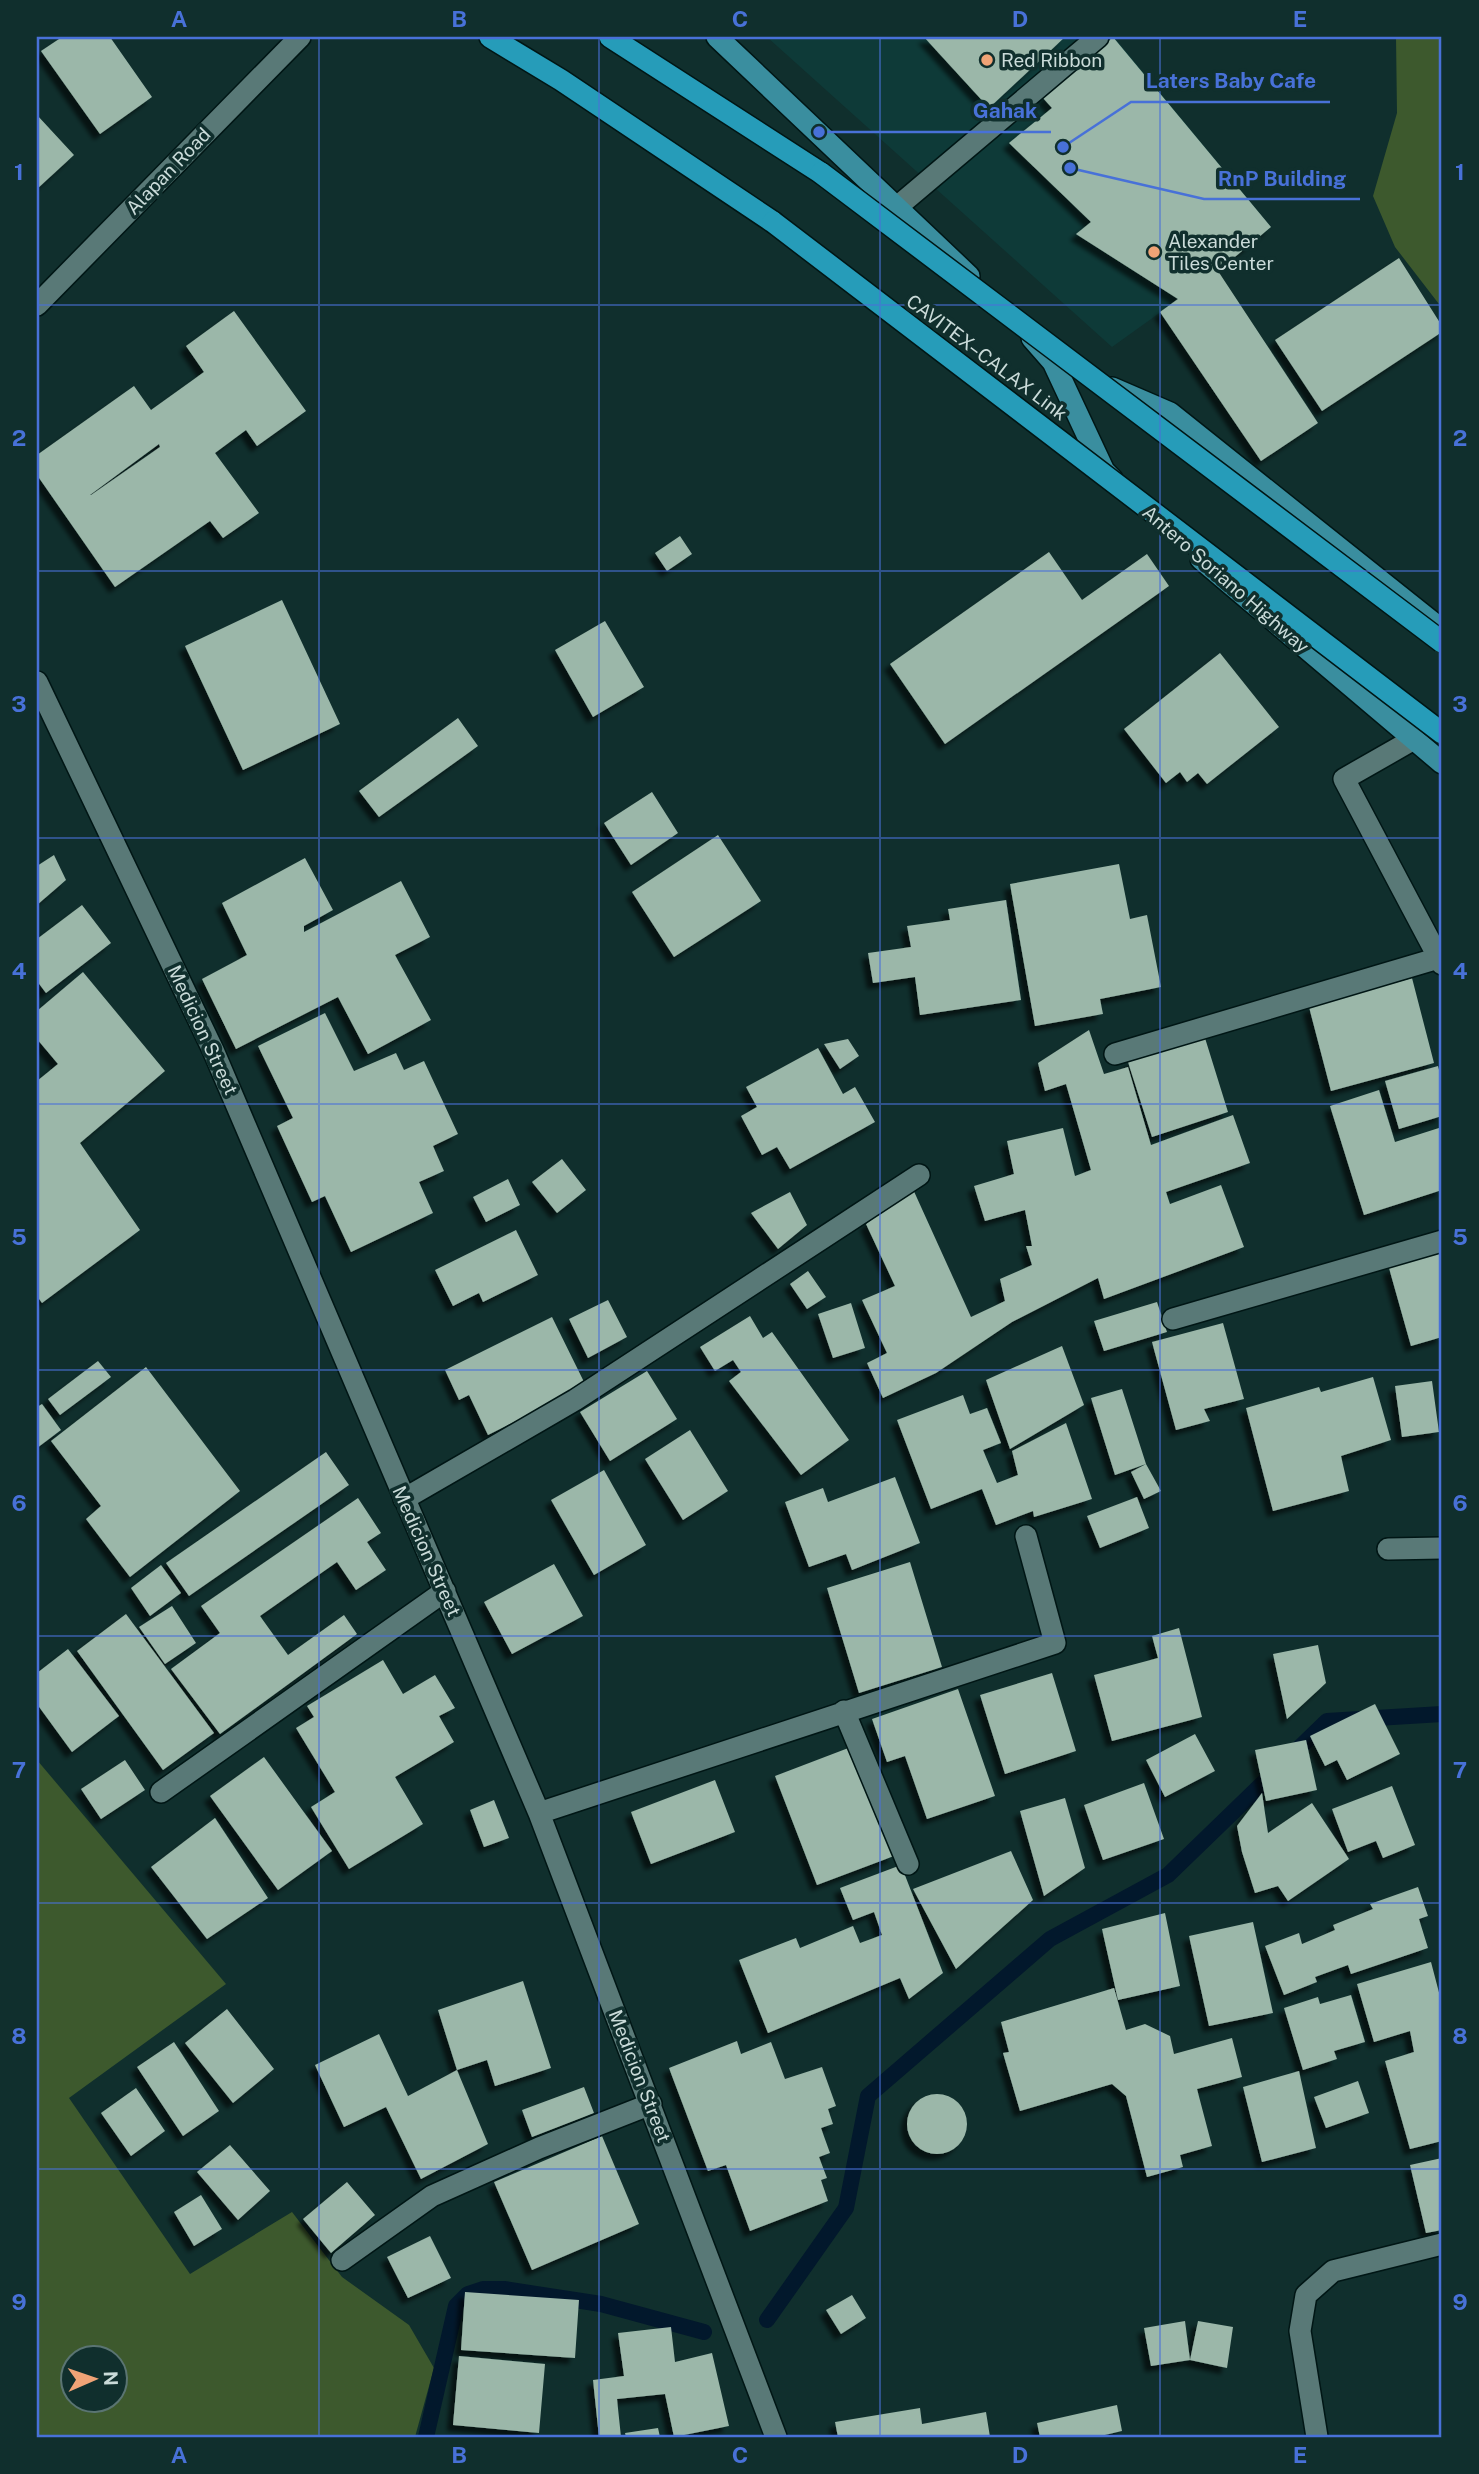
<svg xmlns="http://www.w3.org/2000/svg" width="1479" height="2474" font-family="'Public Sans',sans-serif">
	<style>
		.built { fill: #0e3a38 }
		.green { fill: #3d592d; fill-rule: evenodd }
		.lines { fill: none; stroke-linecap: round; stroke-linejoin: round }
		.stream { stroke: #02182c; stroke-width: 16 }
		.building { fill: #9bb7a9; fill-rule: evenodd; filter: url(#shadow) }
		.minor-casing { stroke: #001615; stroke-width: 24 }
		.major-casing { stroke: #001615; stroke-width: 24 }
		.highway-casing { stroke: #001615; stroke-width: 24 }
		.minor { stroke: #597977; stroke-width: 21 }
		.major { stroke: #3a8e9f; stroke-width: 21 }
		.highway { stroke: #269cb9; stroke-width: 21 }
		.highway-bridge-casing { stroke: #001615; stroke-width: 24; stroke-linecap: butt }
		.highway-bridge { stroke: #269cb9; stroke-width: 21 }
		.grid { fill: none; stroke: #4871d8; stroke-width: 2; stroke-opacity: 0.55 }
		.poi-dot { fill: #efa376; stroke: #102f2d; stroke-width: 2.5 }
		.labels { text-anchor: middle; stroke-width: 7; stroke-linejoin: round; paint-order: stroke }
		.poi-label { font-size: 19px; fill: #cadbd9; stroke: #102f2d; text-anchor: start }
		.street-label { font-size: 19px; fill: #cadbd9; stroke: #102f2d }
		.leader { fill: none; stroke: #4871d8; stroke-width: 2.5 }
		.callout-dot { fill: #4871d8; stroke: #102f2d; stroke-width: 2.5 }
		.callout-label { font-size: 21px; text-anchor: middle; font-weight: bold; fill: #4871d8; stroke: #102f2d; stroke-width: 7; stroke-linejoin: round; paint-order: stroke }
		.neatline { fill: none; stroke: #4871d8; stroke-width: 2.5 }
		.grid-label { font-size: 23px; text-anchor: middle; font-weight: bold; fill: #4871d8 }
	</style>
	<defs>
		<filter id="shadow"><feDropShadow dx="-6" dy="6" stdDeviation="2" flood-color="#0009"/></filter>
	</defs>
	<rect width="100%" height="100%" fill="#102f2d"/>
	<path class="built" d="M767,37H1114L1271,227L1218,271L1112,347Z"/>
	<path class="green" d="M1396,37H1442V308L1395,247L1373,196L1397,113Z
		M37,1760L226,1984L69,2098L190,2274L292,2212L342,2277L409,2325L434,2368L415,2437H37ZM74,2358H116V2400H74Z"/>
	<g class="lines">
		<path class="stream" d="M767,2320L846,2208L868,2096L1050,1939L1168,1875L1327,1721L1442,1714
			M426,2437L456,2306L468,2294L483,2289H504L601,2304L704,2332"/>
	</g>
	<path class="building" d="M62,37H110L152,97L100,134L41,51Z
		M924,37H1065L989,108Z
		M1113,37L1271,227L1218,271L1318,423L1261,461L1160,312L1178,299L1076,234L1091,222L1009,143L1052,108L1043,98Z
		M37,115L74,155L37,189Z
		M1399,258L1442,326V332L1322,411L1275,340Z
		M234,311L306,411L257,446L246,430L215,453L259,513L223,538L210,521L115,587L37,475V455L134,386L151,410L204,372L186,346ZM159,444L160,447L91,495H90Z
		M680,536L692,554L667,571L655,553Z
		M1049,552L1082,600L1147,554L1169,586L945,744L890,664Z
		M282,600L340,724L243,770L185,646Z
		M605,621L644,687L593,717L555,650Z
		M1220,653L1279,727L1207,784L1198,773L1187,782L1180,772L1166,783L1124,729Z
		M458,718L478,746L379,817L359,791Z
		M652,792L678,833L631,865L604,823Z
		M718,835L761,901L674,957L632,892Z
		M54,855L66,880L37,905V866Z
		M305,858L333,910L304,926V932L401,881L430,937L395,955L431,1020L368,1054L338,997L236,1049L202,979L247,955L222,903Z
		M1119,864L1130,919L1147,915L1161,987L1100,999L1103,1014L1035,1026L1010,884Z
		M1006,900L1021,1000L920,1015L915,977L873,983L868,953L911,947L907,926L950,920L948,909Z
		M82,905L111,943L46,993L37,981V939Z
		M83,972L165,1071L80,1143L140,1230L42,1303L37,1296V1081L58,1064L37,1039V1011Z
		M1412,978L1434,1063L1331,1091L1309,1007Z
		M325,1013L354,1071L396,1053L404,1070L424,1061L458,1134L433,1146L444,1171L419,1182L433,1213L351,1252L325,1196L312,1202L277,1126L293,1118L258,1046Z
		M1089,1030L1104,1074L1128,1067L1151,1145L1233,1115L1250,1163L1166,1192L1170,1204L1221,1185L1244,1247L1104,1299L1098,1278L1012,1322L936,1373L883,1398L867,1363L887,1353L862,1300L895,1286L866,1224L912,1187L971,1317L1005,1301L1000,1279L1032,1265L1026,1246H1032L1025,1210L985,1221L974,1186L1014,1174L1007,1141L1063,1128L1075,1176L1091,1170L1066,1084L1045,1091L1038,1063Z
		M1205,1038L1228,1112L1152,1137L1128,1062Z
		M848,1039L859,1056L840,1069L824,1044Z
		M818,1048L843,1094L855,1087L875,1122L790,1169L777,1147L762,1155L741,1116L757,1107L746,1087Z
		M1438,1066L1442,1081V1116L1399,1129L1385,1081Z
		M1379,1090L1395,1142L1442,1127V1190L1364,1215L1330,1106Z
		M562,1159L586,1190L557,1213L532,1182Z
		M508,1179L520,1205L486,1222L473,1197Z
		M790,1192L807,1225L778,1249L751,1213Z
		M516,1230L538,1275L483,1302L479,1293L453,1306L435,1270Z
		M1442,1252V1337L1411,1346L1389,1268Z
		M808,1271L826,1297L807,1309L790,1284Z
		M608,1300L627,1337L588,1358L569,1319Z
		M1157,1302L1167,1332L1104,1351L1094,1321Z
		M851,1303L865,1348L833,1358L818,1314Z
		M750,1316L763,1338L772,1332L849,1440L801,1475L729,1381L741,1372L733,1360L715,1371L700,1347Z
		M552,1317L586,1386L488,1435L469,1395L459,1400L445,1370Z
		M1223,1323L1244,1399L1204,1409L1210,1421L1176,1430L1152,1342Z
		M1062,1346L1084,1405L1010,1449L986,1380Z
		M98,1361L111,1377L60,1415L48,1399Z
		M146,1367L240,1491L130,1577L86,1519L101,1506L51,1441Z
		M647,1371L677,1419L610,1461L580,1412Z
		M1373,1377L1391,1440L1341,1456L1349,1491L1273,1511L1246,1408L1319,1387L1321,1392Z
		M1432,1381L1439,1432L1402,1437L1395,1386Z
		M1122,1389L1146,1464L1115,1475L1091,1398Z
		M963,1395L970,1414L987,1408L1001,1443L983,1450L997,1483L1018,1475L1012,1451L1066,1423L1092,1499L1034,1517L1033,1511L996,1525L982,1489L931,1509L897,1420Z
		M42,1404L61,1430L37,1448V1407Z
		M690,1430L728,1491L683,1520L645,1459Z
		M326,1452L349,1485L189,1596L166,1563Z
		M1146,1464L1161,1491L1144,1499L1131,1472Z
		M604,1470L646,1545L594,1575L551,1500Z
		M895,1477L920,1543L852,1570L846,1554L809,1567L785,1502L823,1488L828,1502Z
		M1137,1497L1149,1528L1100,1548L1087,1516Z
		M358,1498L381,1533L367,1542L386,1570L356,1590L337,1562L260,1616L288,1655L344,1615L357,1634L220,1734L171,1669L220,1633L201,1606Z
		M910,1562L942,1667L859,1693L827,1588Z
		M554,1564L583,1616L512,1654L484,1602Z
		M161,1565L181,1593L150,1616L131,1588Z
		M172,1606L196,1643L165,1664L139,1627Z
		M126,1614L214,1733L163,1770L77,1651Z
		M1179,1628L1202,1717L1112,1741L1094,1675L1158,1658L1152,1636Z
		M1318,1645L1326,1683L1287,1719L1273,1654Z
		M68,1649L119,1716L72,1752L37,1704V1673Z
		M383,1660L403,1694L435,1675L455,1708L439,1716L454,1742L395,1777L423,1824L349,1869L311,1807L335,1792L296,1728L314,1717L307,1706Z
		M1052,1673L1076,1751L1005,1774L980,1695Z
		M958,1689L995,1796L927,1819L905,1756L887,1762L872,1719Z
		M1375,1704L1400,1754L1347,1780L1337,1760L1325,1766L1310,1736Z
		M1195,1734L1215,1771L1165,1797L1146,1760Z
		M1306,1740L1317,1790L1266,1801L1255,1750Z
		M851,1747L894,1856L817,1885L775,1776Z
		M264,1757L332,1851L278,1890L210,1796Z
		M125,1760L145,1790L101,1819L81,1789Z
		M715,1780L735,1832L651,1864L631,1812Z
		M1144,1783L1164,1839L1103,1860L1084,1805Z
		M1392,1786L1415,1845L1383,1858L1376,1841L1348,1852L1332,1809Z
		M1262,1793L1268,1833L1312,1803L1349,1859L1288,1901L1278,1886L1255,1893L1242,1852L1237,1826Z
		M1065,1798L1085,1868L1044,1896L1020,1811Z
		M494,1800L509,1838L484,1847L470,1810Z
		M215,1818L268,1898L207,1939L151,1867Z
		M1011,1851L1033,1900L956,1969L913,1889Z
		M901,1865L943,1973L909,1999L900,1978L768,2033L739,1960L796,1938L800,1948L853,1926L860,1943L882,1935L874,1912L853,1920L840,1888Z
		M1418,1887L1428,1916L1419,1919L1428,1948L1351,1974L1348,1965L1315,1977L1317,1982L1284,1995L1265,1946L1299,1933L1302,1944L1335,1930L1333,1925L1373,1909L1370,1904Z
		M1165,1913L1180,1986L1118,2000L1102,1929Z
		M1253,1922L1273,2013L1209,2026L1189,1936Z
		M1431,1962L1442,2004V2141L1410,2149L1385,2061L1414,2052L1410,2031L1374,2042L1357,1984Z
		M523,1981L551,2068L495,2086L487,2060L457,2070L488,2144L421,2179L386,2107L344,2127L315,2065L379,2034L408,2096L457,2070L438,2010Z
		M1114,1988L1126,2030L1145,2024L1170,2036L1174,2054L1232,2038L1242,2077L1197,2089L1212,2146L1180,2155L1183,2167L1147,2177L1126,2096L1112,2084L1020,2111L1003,2053L1009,2052L1001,2022Z
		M1351,1995L1365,2042L1334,2051L1337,2059L1303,2070L1284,2008L1318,1997L1320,2004Z
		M227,2009L274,2069L233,2103L185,2043Z
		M737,2041L741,2054L771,2042L785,2079L822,2067L836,2106L828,2109L833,2124L821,2128L830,2153L819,2157L827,2178L821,2180L828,2201L750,2231L726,2165L708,2171L669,2068Z
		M174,2042L219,2111L183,2136L137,2067Z
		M1299,2071L1316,2148L1262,2162L1243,2087Z
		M1358,2081L1369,2113L1326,2128L1314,2097Z
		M584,2087L594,2113L532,2137L522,2110Z
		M136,2088L165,2131L131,2156L101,2113Z
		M907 2124a30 30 0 1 1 60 0a30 30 0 1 1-60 0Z
		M602,2136L639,2224L532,2270L494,2182Z
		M230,2145L270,2191L238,2220L197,2172Z
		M1442,2158V2230L1426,2233L1410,2165Z
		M347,2182L375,2215L331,2253L303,2219Z
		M201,2195L222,2229L194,2246L174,2212Z
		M430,2236L451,2278L408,2298L387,2257Z
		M465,2292L579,2300L575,2358L461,2350Z
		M852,2295L866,2318L841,2334L826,2310Z
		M1185,2321L1190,2360L1198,2321L1233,2327L1227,2368L1190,2360L1151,2366L1144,2328Z
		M671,2327L675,2362L712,2353L729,2426L674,2437L665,2394L617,2399L621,2437H599L593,2380L624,2376L618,2333Z
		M459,2356L545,2364L539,2433L453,2425Z
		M1117,2405L1122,2431L1096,2437H1040L1037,2423Z
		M920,2408L922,2424L986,2412L990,2437H838L835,2422Z
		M658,2428L660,2437H626L625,2433Z"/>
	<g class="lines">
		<g class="minor-casing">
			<path id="minor" d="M897,207L1098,37
				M37,305L300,37
				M37,682L213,1050L539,1813L776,2437
				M1414,739L1344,779L1442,964
				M1115,1054L1442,957
				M1173,1319L1442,1241
				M404,1499L575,1400L919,1175
				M1388,1549L1442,1548
				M844,1711L908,1864
				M161,1792L445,1591
				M539,1813L1055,1643L1026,1536
				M342,2260L432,2196L539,2148L651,2104
				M1317,2437L1300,2331L1306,2295L1333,2271L1442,2244"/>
		</g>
		<g class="major-casing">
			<path id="major" d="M717,37L969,276
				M1032,338L1053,362L1104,471L1112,479
				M1112,388L1170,413L1442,630
				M1201,559L1442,763"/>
		</g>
		<g class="highway-casing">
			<path id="highway" d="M490,37L561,80L773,222
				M610,37L821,173"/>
		</g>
		<use href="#minor" class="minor"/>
		<use href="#major" class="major"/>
		<use href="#highway" class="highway"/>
		<g class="highway-bridge-casing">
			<path id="highway-bridge" d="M821,173L1442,642
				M773,222L1442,733"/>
		</g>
		<use href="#highway-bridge" class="highway-bridge"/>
	</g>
	<path class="grid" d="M319,37V2437M599,37V2437M880,37V2437M1160,37V2437M37,305H1442M37,571H1442M37,838H1442M37,1104H1442M37,1370H1442M37,1636H1442M37,1903H1442M37,2169H1442"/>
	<g class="poi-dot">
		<circle cx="987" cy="60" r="7"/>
		<circle cx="1154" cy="252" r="7"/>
	</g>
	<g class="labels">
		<g class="poi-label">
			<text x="1001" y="67">Red Ribbon</text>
			<text x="1168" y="248">Alexander<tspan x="1168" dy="22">Tiles Center</tspan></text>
		</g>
		<g class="street-label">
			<text transform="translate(168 171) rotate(-46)" y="7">Alapan Road</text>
			<text transform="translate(987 357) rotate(37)" y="7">CAVITEX–CALAX Link</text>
			<text transform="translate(1226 579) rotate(41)" y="7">Antero Soriano Highway</text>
			<text transform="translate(203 1030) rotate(65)" y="7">Medicion Street</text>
			<text transform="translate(427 1551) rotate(66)" y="7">Medicion Street</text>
			<text transform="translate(640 2076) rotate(69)" y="7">Medicion Street</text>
		</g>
	</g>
	<path class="leader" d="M1063 147L1131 102H1330M819 132L959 132H1051M1070 168L1204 199H1360"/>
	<g class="callout-dot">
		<circle cx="1063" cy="147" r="7"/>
		<circle cx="819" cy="132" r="7"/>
		<circle cx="1070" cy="168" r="7"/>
	</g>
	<g class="callout-label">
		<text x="1231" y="88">Laters Baby Cafe</text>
		<text x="1005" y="118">Gahak</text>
		<text x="1282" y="186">RnP Building</text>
	</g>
	<rect width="1479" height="2474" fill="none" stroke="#102f2d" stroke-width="77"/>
	<g transform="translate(94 2379) rotate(88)"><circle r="33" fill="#102f2d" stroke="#5a7472" stroke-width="2"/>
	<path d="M0-5L12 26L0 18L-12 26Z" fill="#efa376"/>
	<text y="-10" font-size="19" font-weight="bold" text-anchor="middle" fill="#cadbd9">N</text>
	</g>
	<rect x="38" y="38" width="1402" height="2398" class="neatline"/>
	<g class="grid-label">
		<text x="179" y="27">A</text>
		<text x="459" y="27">B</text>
		<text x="740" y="27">C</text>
		<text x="1020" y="27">D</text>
		<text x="1300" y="27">E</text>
		<text x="19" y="180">1</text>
		<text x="1460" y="180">1</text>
		<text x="19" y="446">2</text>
		<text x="1460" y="446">2</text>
		<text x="19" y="712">3</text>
		<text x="1460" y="712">3</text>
		<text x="19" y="979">4</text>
		<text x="1460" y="979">4</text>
		<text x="19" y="1245">5</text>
		<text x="1460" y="1245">5</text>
		<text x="19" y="1511">6</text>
		<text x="1460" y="1511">6</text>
		<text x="19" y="1778">7</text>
		<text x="1460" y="1778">7</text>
		<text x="19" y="2044">8</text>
		<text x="1460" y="2044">8</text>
		<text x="19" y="2310">9</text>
		<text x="1460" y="2310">9</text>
		<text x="179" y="2463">A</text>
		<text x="459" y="2463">B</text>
		<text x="740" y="2463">C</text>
		<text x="1020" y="2463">D</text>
		<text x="1300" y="2463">E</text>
	</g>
</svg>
